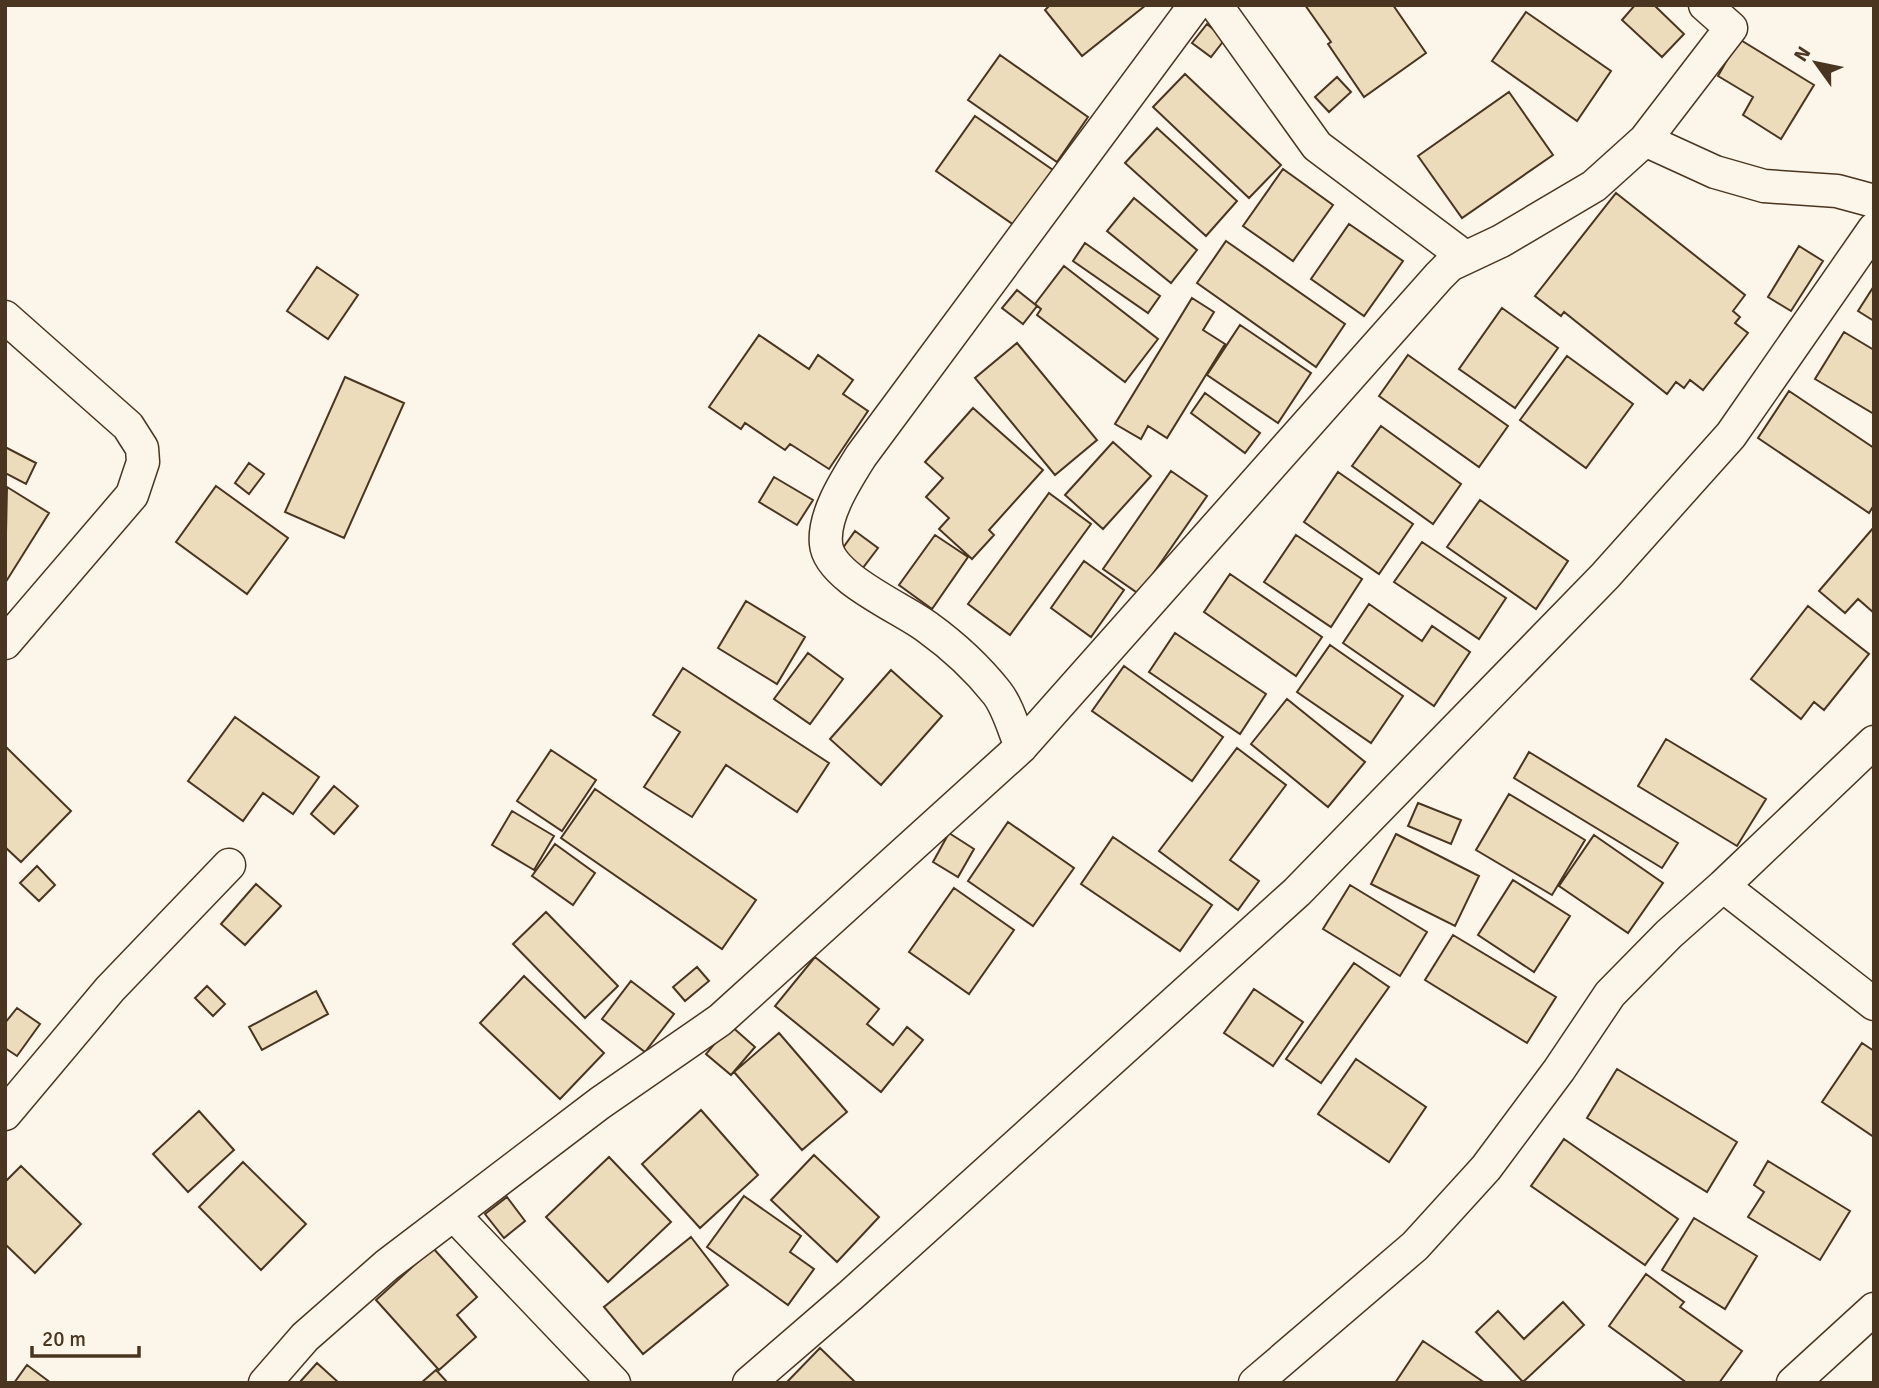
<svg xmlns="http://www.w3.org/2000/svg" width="1879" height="1388" font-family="Signika,sans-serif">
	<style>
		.building { fill: #ecdcbc; stroke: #4a3520; stroke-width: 2 }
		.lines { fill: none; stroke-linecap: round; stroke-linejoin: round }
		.minor-casing { stroke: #4a3520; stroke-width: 35 }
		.minor { stroke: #fbf6e9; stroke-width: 32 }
	</style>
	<rect width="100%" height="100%" fill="#fbf6e9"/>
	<path class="building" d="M1050,5H1146L1082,56L1045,10Z
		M1305,5H1393L1426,53L1364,97L1328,44L1331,42Z
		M1635,5H1654L1684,34L1662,57L1622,20Z
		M1526,12L1611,71L1577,121L1492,61Z
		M1207,24L1225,39L1211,57L1192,43Z
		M1739,39L1814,85L1781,139L1743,115L1753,97L1718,76Z
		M1000,55L1088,117L1057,162L968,100Z
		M1185,74L1281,165L1249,198L1153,107Z
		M1337,77L1351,92L1329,112L1315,97Z
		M1509,92L1553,155L1462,218L1418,156Z
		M975,116L1053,170L1014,225L936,171Z
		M1157,128L1237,201L1206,236L1125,163Z
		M1283,169L1333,205L1293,261L1243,226Z
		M1616,193L1745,295L1733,311L1740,317L1735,323L1748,333L1703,390L1690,380L1684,388L1676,382L1667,394L1564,312L1561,316L1535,296Z
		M1134,198L1197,250L1171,283L1107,231Z
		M1349,224L1403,261L1364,316L1311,279Z
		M1226,241L1345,324L1316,367L1197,283Z
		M1085,243L1160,296L1148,313L1073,261Z
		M1799,246L1823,261L1791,311L1768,297Z
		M1064,266L1158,339L1125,382L1037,315L1041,309L1035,304Z
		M317,267L358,295L328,339L287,311Z
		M1874,286V321L1858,311Z
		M1017,290L1037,306L1023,324L1002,308Z
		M1192,298L1214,312L1203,330L1225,344L1167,438L1148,426L1141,439L1115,424Z
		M1502,308L1558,348L1515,408L1459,369Z
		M1240,325L1311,373L1278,423L1207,375Z
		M1844,332L1874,350V414L1815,379Z
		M759,335L809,369L818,355L853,380L843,394L868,411L829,469L790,444L785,450L745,423L741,429L709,407Z
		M1017,343L1097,440L1055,475L975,378Z
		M1408,355L1508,426L1479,467L1379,396Z
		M1567,356L1633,404L1586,468L1520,420Z
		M345,377L404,403L344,538L285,512Z
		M1789,391L1874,448V505L1869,513L1758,438Z
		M1205,393L1260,433L1245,453L1191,413Z
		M973,408L1043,470L989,530L994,535L972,559L939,529L949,518L926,497L943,478L925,462Z
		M1381,426L1461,484L1433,524L1352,466Z
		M1113,442L1151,476L1103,529L1065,495Z
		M5,447L36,463L26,484L5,473Z
		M249,463L264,474L249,494L235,483Z
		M1171,471L1207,496L1139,594L1103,569Z
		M1338,472L1413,524L1379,574L1304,522Z
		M774,477L813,500L797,525L759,502Z
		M216,486L288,538L247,594L176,542Z
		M7,487L49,513L7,580L5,578Z
		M1049,493L1091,524L1010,635L968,604Z
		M1480,500L1568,561L1536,609L1447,547Z
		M1874,527V613L1858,599L1845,613L1819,591Z
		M855,531L878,548L862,569L840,552Z
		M935,535L968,557L932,609L899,585Z
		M1296,535L1362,579L1331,627L1264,582Z
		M1422,542L1506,598L1479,639L1394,582Z
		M1084,561L1124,590L1091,637L1051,608Z
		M1230,574L1322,637L1296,676L1204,612Z
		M746,601L805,637L777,684L718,648Z
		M1369,604L1422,641L1432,626L1470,652L1434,706L1343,643Z
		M1808,606L1869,654L1824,710L1814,702L1801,719L1751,679Z
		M1175,633L1266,694L1240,734L1149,672Z
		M1330,645L1403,696L1371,743L1297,692Z
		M808,653L843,679L810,724L774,699Z
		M1124,666L1223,737L1192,781L1092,711Z
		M683,668L829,763L797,812L726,765L692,817L644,787L680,732L653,715Z
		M891,670L942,716L881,785L830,739Z
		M1287,699L1365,762L1328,807L1251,744Z
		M235,717L319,777L293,814L263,793L243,821L188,781Z
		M1666,739L1766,799L1737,846L1638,786Z
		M5,746L71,811L21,862L5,847Z
		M1237,748L1286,785L1230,860L1259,881L1238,910L1159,851Z
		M551,750L596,780L562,831L517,801Z
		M1529,752L1678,843L1662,868L1514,778Z
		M334,786L358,806L334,834L311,814Z
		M595,789L756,900L722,949L561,838Z
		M1509,794L1585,840L1552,895L1476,850Z
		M1418,803L1461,820L1451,844L1408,826Z
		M512,811L554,836L534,870L492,845Z
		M1008,822L1074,868L1033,926L968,881Z
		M949,833L974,849L958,877L933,862Z
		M1396,834L1479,876L1455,926L1371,884Z
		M1594,835L1663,883L1628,933L1559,886Z
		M1113,837L1212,905L1180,951L1081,884Z
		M555,844L595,873L573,905L532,876Z
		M37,866L55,885L39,901L20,883Z
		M1513,880L1570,916L1534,972L1478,935Z
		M256,884L281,906L245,945L221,924Z
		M1350,885L1427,932L1400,976L1323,929Z
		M954,888L1014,930L969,994L909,952Z
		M546,912L618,986L585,1018L513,944Z
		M1453,935L1556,997L1527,1043L1425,980Z
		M815,957L879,1009L867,1024L893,1045L907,1027L923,1040L881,1092L775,1006Z
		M1354,963L1389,987L1321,1083L1286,1059Z
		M697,967L709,981L685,1001L673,987Z
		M524,976L604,1053L560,1099L480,1023Z
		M631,981L674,1014L645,1052L602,1019Z
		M207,986L225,1004L213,1016L195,998Z
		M1254,989L1303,1022L1273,1066L1224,1033Z
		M316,991L328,1014L262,1050L249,1027Z
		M17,1008L40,1024L17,1056L5,1048V1023Z
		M730,1025L755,1047L731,1075L706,1054Z
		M779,1033L847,1112L802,1150L734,1072Z
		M1862,1043L1874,1051V1137L1822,1102Z
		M1356,1059L1426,1107L1389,1162L1318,1114Z
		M1617,1069L1737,1142L1707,1192L1587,1118Z
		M701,1110L758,1175L700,1228L642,1164Z
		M199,1111L234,1150L188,1192L153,1154Z
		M1564,1139L1678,1219L1645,1265L1531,1186Z
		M814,1155L879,1217L837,1262L771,1200Z
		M609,1157L671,1222L608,1282L546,1217Z
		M1768,1161L1850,1211L1820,1260L1748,1217L1764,1192L1754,1185Z
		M243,1162L306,1224L261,1270L199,1207Z
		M21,1166L81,1224L35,1273L5,1244V1182Z
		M744,1196L801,1236L790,1252L814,1269L788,1305L707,1247Z
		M507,1197L525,1221L504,1238L485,1214Z
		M1694,1218L1757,1256L1725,1309L1662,1270Z
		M691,1237L728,1285L643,1354L604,1307Z
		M433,1248L477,1297L457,1315L476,1337L439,1370L376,1300Z
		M1646,1274L1684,1302L1680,1307L1742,1351L1719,1383H1687L1609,1326Z
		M1563,1302L1584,1325L1523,1382L1476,1332L1498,1311L1524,1339Z
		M1423,1341L1485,1383H1395Z
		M820,1348L856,1383H786Z
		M317,1363L339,1383H299Z
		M27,1365L51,1383H14Z
		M436,1370L448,1383H421Z"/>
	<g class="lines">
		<g class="minor-casing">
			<path id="minor" d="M1216,5L1317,146L1465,257
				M1645,140L1715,172L1764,186L1837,191L1874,201
				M5,317L128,426L142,448L143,462L132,495L5,643
				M1021,747C1014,730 1008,707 997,693C978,669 952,645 927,627C902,608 829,578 826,544C823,515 846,480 861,456L1195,5
				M1723,886L1874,1004
				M5,1114L110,989L229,865
				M454,1215L614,1383
				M265,1383L305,1337L387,1265L600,1103L720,1020L1021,747L1439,276L1450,265L1501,241L1594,186L1645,140L1731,28L1705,5
				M749,1383L851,1295L1297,892L1605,576L1731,435L1874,229
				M1255,1383L1415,1246L1486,1168L1559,1070L1610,994L1669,934L1723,886L1874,742
				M1793,1383L1874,1309"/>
		</g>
		<use href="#minor" class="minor"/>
	</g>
	<rect width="1879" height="1388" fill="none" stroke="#4a3520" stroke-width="14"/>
	<g transform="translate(1816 63) rotate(303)" stroke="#fbf6e9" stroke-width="5" paint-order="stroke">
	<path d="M0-5L12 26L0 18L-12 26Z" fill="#4a3520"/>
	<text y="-10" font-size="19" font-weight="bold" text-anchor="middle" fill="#4a3520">N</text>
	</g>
	<path d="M32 1346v10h107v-10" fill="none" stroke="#4a3520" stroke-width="3.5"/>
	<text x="42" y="1346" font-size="21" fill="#4a3520" stroke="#fbf6e9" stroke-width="5" paint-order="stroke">20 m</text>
</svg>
